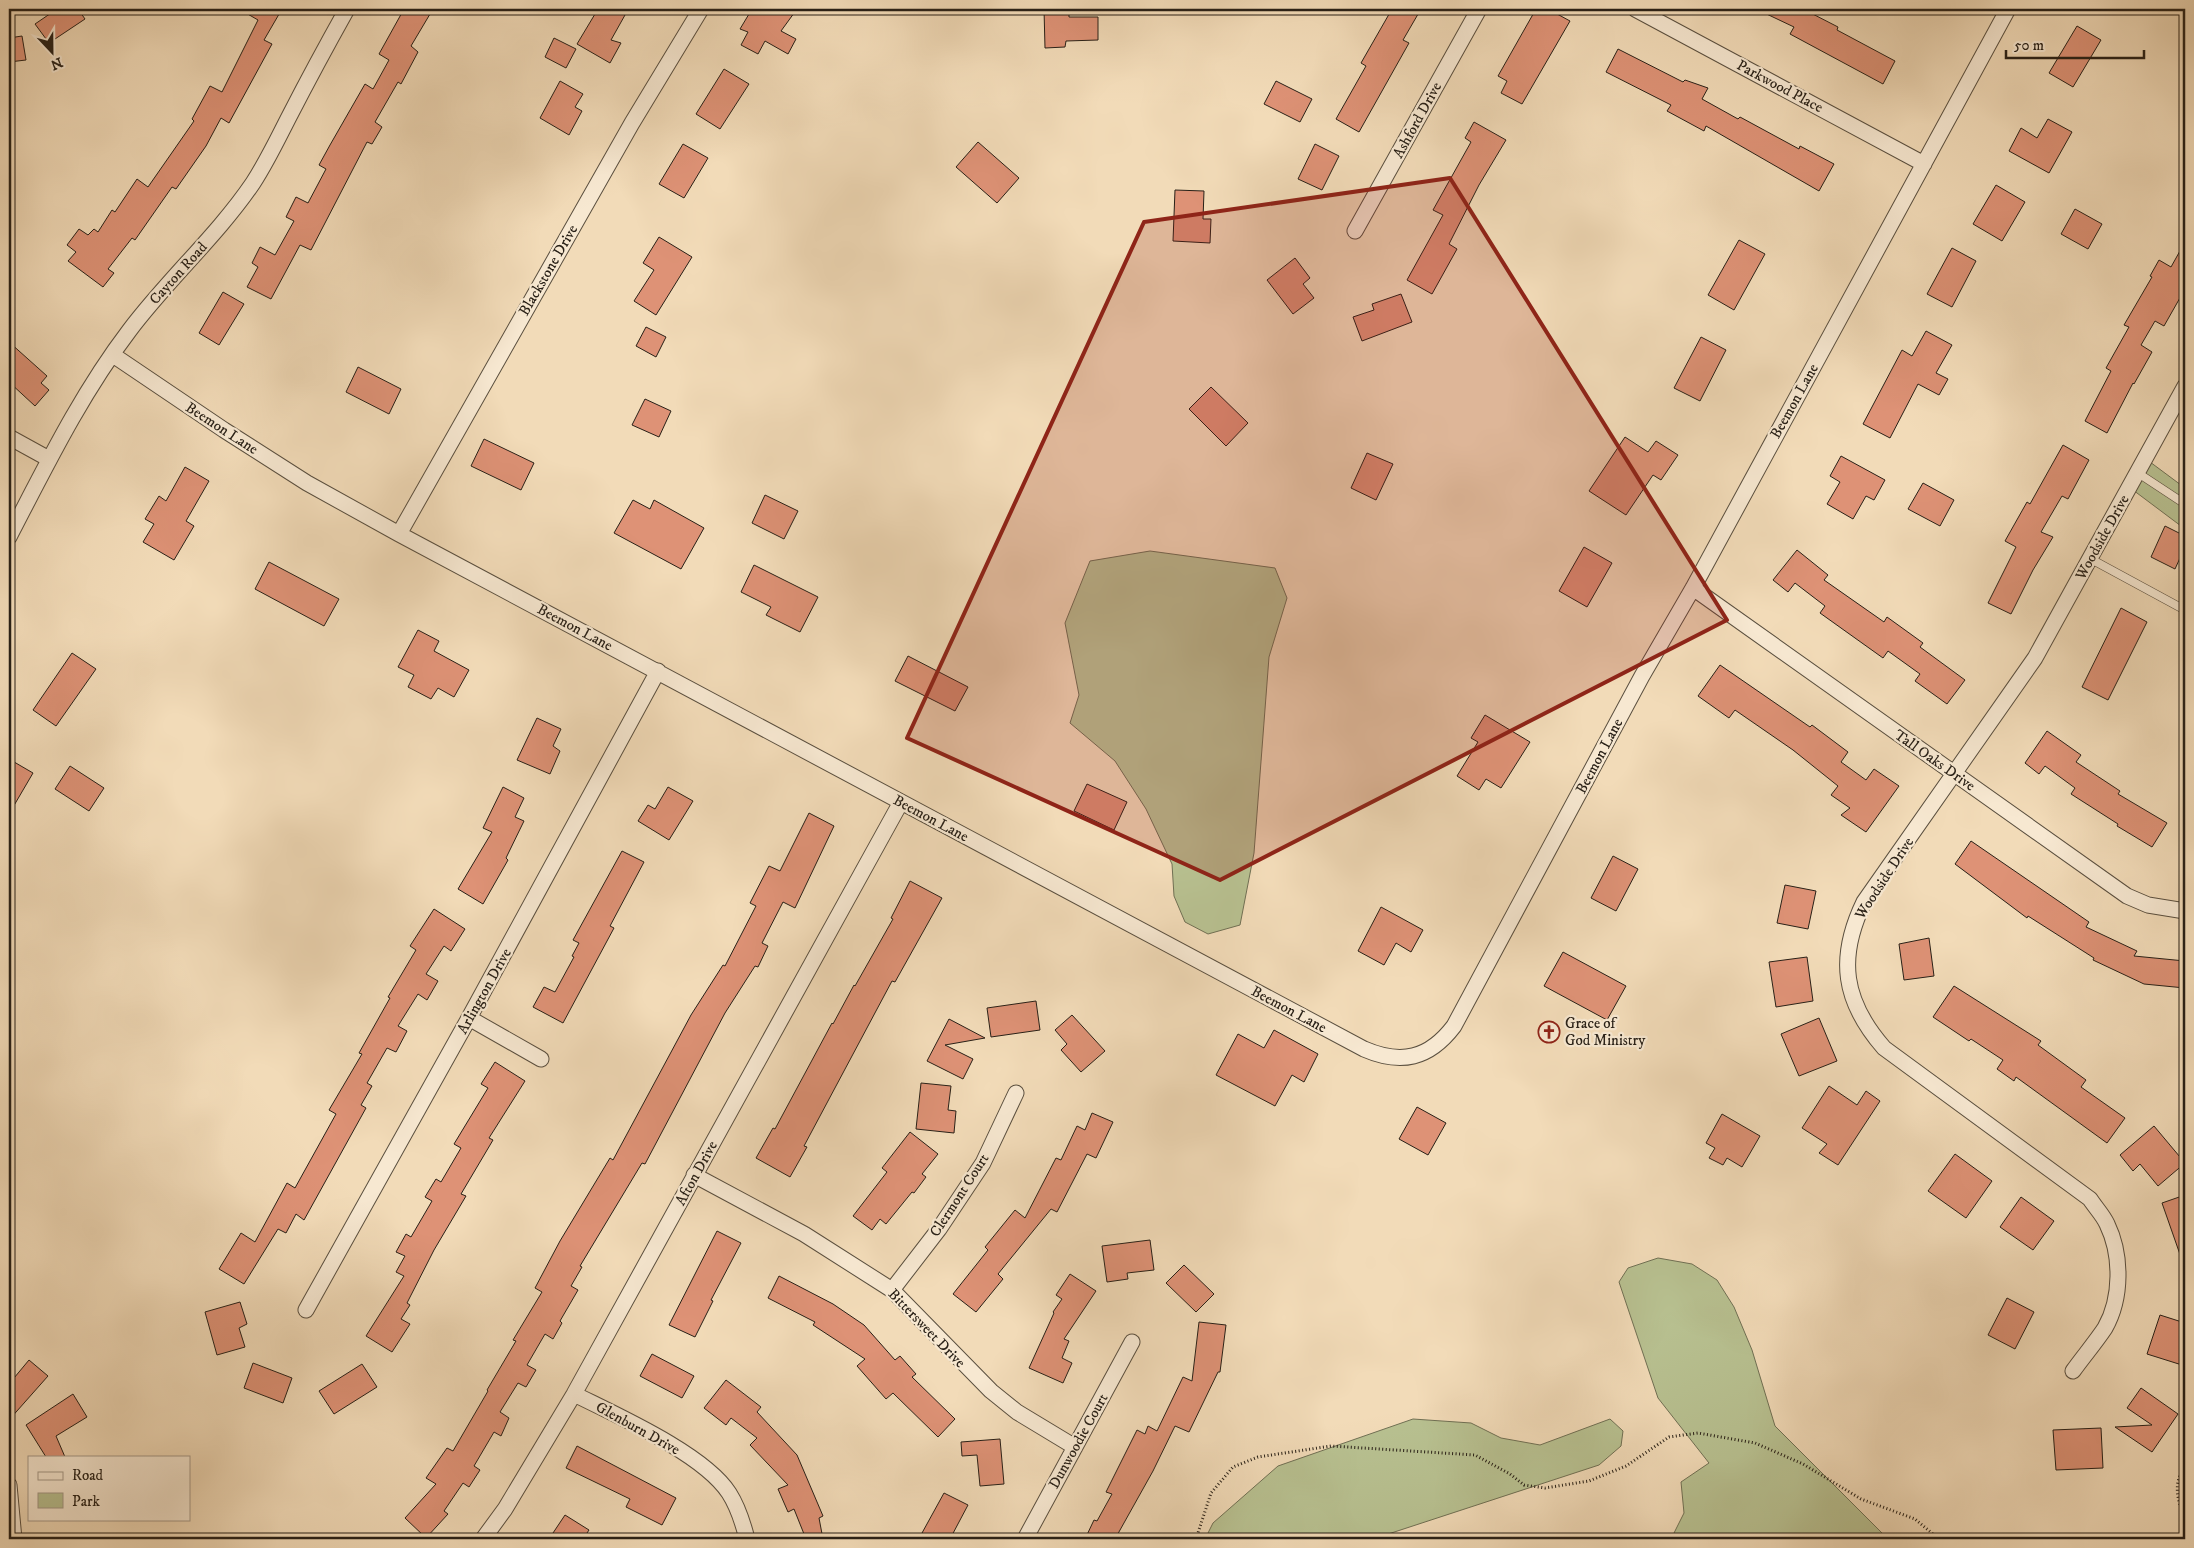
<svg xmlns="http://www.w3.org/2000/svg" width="2194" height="1548" font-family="'IM FELL DW Pica',serif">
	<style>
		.green { fill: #b8c191; stroke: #707054 }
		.building { fill: #de9276; stroke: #282017 }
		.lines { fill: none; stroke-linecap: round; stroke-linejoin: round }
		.service-casing { stroke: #5a4f3f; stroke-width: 9 }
		.minor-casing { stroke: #5a4f3f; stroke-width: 17 }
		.path { stroke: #282017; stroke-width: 3; stroke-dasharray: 1 2.5; stroke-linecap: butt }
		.service { stroke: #f7e8d1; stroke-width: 8 }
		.minor { stroke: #f7e8d1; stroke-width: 15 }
		.marked { fill: #8f2418; fill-opacity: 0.2; stroke: #8f2418; stroke-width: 4; stroke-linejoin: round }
		.labels { text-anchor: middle; stroke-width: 4.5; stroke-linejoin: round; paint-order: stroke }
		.street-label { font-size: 15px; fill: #282017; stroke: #f7e8d1 }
		.poi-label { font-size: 15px; fill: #282017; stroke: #f7e8d1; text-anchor: start }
	</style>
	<rect width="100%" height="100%" fill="#f2dbb8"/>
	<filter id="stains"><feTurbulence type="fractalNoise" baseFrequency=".004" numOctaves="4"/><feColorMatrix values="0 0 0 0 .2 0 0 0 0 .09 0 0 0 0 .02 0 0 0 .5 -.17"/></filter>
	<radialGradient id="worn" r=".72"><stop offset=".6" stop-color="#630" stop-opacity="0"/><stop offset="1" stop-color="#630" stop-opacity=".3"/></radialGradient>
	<path class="green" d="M2146,459L2185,488V529L2129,487Z
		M1150,551L1275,568L1287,598L1269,657L1254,853L1240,925L1208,934L1185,922L1174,896L1172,864L1146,809L1115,761L1070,723L1079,695L1065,623L1090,561Z
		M1658,1258L1692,1264L1717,1280L1734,1307L1752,1350L1775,1426L1888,1539H1671L1684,1513L1681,1482L1709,1463L1658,1398L1619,1282L1628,1268Z
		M1413,1419L1471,1423L1501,1438L1540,1445L1610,1419L1623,1431L1621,1446L1599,1465L1373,1539H1205L1213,1523L1278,1466Z"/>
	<path class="building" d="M57,9H78L85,19L49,43L35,24Z
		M239,9H282L264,40L272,44L229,123L221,118L206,146L176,189L172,187L135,240L132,238L108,269L114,273L103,287L68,261L76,252L67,245L79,229L88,235L94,229L98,232L112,210L115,212L137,179L148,187L194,121L192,119L210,86L222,92L258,20Z
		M404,9H433L411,46L418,52L401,84L398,82L375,122L382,127L372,144L367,142L311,250L300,245L271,299L247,287L258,267L252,263L260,247L275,255L294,221L286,217L296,197L308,203L326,169L319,165L330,145L365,84L373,89L389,60L379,54Z
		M598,9H614L625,15L611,40L621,43L610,63L577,44Z
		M752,9H797L781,31L796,39L788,54L765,41L758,54L741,45L748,32L740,29Z
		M1044,9H1069V17H1098V40L1066,41L1065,47L1045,48Z
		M1392,9H1421L1403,40L1409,43L1359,132L1336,119L1366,66L1361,63Z
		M1536,9H1548L1570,21L1522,104L1501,93L1507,81L1498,76Z
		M1756,9H1803L1838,27L1837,30L1895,61L1883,84L1790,34L1794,27Z
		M2077,26L2101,40L2073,87L2049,73Z
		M22,36L26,60L9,62V38Z
		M554,38L576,49L566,68L545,57Z
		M1618,49L1683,82L1685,80L1708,88L1702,99L1738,119L1740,117L1799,149L1800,146L1834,164L1819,191L1706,126L1704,131L1667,111L1671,105L1606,72Z
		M724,69L749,84L720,129L696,114Z
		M560,81L583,94L575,107L582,111L569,135L540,118Z
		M1276,81L1312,99L1300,122L1264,104Z
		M2048,119L2072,132L2049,173L2009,151L2021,128L2037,138Z
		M1474,122L1506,140L1479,185L1449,244L1457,249L1432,294L1407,280L1443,215L1433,210L1471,142L1465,138Z
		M978,142L1019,178L997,203L956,167Z
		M683,144L708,158L684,198L659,184Z
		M1315,144L1339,156L1322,190L1298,179Z
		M1996,185L2025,202L2002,241L1973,224Z
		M1175,190L1204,191L1203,219H1211L1210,243L1173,241Z
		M2075,209L2102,224L2088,249L2061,234Z
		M659,237L692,257L656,315L634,301L654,270L643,263Z
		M1739,240L1765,254L1734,310L1708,295Z
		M2185,242V289L2164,326L2155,321L2141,345L2152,352L2134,384L2133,383L2107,433L2085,421L2111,371L2106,368L2129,327L2124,325L2152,277L2150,276L2159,260L2171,267Z
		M1952,248L1976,261L1952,307L1927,294Z
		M1295,258L1310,278L1303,284L1314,298L1293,314L1267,280Z
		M223,292L244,304L219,345L199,333Z
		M1401,294L1412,322L1362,341L1353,317L1374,310L1372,304Z
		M646,327L666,337L656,357L636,346Z
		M1926,331L1952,345L1936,373L1948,379L1939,395L1918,384L1890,438L1863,424L1902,350L1912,356Z
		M1701,337L1726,350L1700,401L1674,388Z
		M9,342L47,376L41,383L49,390L35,406L9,382Z
		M358,367L401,389L389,414L346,392Z
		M1211,387L1248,423L1226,446L1189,409Z
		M645,399L671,411L659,437L632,425Z
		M1625,437L1648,452L1656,441L1678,455L1661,480L1653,475L1626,515L1589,491Z
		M484,439L534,463L521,490L471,466Z
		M2063,445L2089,460L2068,499L2062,496L2041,532L2053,537L2033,570L2011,614L1988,603L2016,547L2005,541L2027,502L2030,504Z
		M1367,453L1393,464L1376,500L1351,488Z
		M1841,456L1885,480L1874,500L1866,496L1853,519L1827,504L1840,482L1830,476Z
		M185,467L209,481L186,521L194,526L174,560L143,542L154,524L145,519L159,496L166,501Z
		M1923,483L1954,500L1940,526L1908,509Z
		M765,495L798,511L784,539L752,523Z
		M633,500L650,509L654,500L704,528L681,569L614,533Z
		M2165,526L2185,536V547L2175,569L2151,557Z
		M1584,547L1612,563L1587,607L1559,591Z
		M1797,550L1828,575L1824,580L1884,622L1887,617L1923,643L1920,647L1965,680L1947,704L1915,681L1920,674L1888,651L1883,658L1820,613L1825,606L1795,583L1788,592L1773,580Z
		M269,562L339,599L324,626L255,589Z
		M754,565L818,597L800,632L766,615L771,607L741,592Z
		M2121,608L2147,622L2108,700L2082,687Z
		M418,630L439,641L434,651L469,670L454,697L438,688L431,699L408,687L414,675L398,667Z
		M72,653L96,669L56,726L33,710Z
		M908,656L968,687L955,711L895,681Z
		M1720,665L1810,727L1812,725L1848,752L1841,762L1866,780L1874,769L1899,786L1866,832L1841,815L1850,808L1831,795L1838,786L1793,750L1735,710L1729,718L1698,696Z
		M1485,715L1530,742L1501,788L1486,779L1479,790L1457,776L1478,742L1471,738Z
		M537,718L561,729L553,746L560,751L550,774L517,760Z
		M2047,731L2081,755L2076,762L2120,791L2118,794L2167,823L2152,847L2117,826L2118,824L2071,794L2075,788L2045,766L2039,774L2025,763Z
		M9,759L33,773L9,814Z
		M70,766L104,788L89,811L55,789Z
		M1087,784L1127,802L1114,830L1074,811Z
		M503,787L524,798L515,817L524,821L506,858L508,860L483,904L458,889L492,832L483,828Z
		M668,787L693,801L669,840L638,821L648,805L655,809Z
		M809,813L834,826L795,908L783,902L762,943L768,946L758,967L755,966L725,1013L645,1164L642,1163L580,1266L582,1267L571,1286L578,1290L560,1321L562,1323L553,1339L545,1334L527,1365L536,1370L526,1387L518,1383L500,1412L509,1418L501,1436L494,1432L474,1466L480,1470L469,1487L463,1483L444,1511L448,1514L426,1538L405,1518L436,1484L426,1478L447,1448L453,1451L488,1391L487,1390L516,1341L513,1340L542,1292L535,1288L560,1241L610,1158L613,1160L691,1015L723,965L725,966L756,906L750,903L769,866L780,871Z
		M1971,841L2089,922L2086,927L2137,951L2134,956L2185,961V988L2144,984L2093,960L2094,958L2028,916L2027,918L1955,864Z
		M622,851L644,862L610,926L614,928L563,1023L533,1007L544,987L555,992L574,957L572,956L579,943L573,940Z
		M1613,856L1638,869L1616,911L1591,898Z
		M910,881L942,898L895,982L892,981L804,1146L807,1147L790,1177L756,1158L773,1128L775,1129L832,1023L833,1024L854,985L855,986L893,919L891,918Z
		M1785,885L1816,891L1808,929L1777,923Z
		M1381,907L1423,930L1411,952L1396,943L1384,965L1358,951Z
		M434,909L465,929L451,951L444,946L426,974L438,981L427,1000L418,994L398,1026L407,1031L396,1052L387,1048L367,1083L372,1086L361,1105L366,1108L304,1220L296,1214L286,1233L278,1229L244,1284L219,1269L241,1233L255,1242L287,1183L295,1188L336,1114L329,1110L362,1054L359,1053L390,998L388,997L416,950L410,946Z
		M1929,938L1934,976L1904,980L1899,944Z
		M1563,952L1626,986L1607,1020L1544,986Z
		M1807,957L1813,1001L1776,1007L1769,962Z
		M1954,986L2041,1041L2038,1045L2086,1080L2081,1087L2125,1118L2107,1143L2016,1077L2014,1081L1997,1069L2003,1060L1971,1039L1969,1041L1933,1017Z
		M1036,1001L1040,1030L991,1037L987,1008Z
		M1072,1015L1105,1051L1081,1072L1061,1050L1067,1044L1055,1030Z
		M1819,1018L1837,1061L1799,1076L1781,1034Z
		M949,1019L985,1038L945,1045L973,1059L963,1079L927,1061Z
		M1274,1030L1318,1054L1304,1082L1292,1075L1275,1106L1216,1075L1238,1034L1264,1048Z
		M495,1062L525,1081L489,1138L493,1140L461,1194L466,1196L434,1250L407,1303L410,1305L401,1319L410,1324L392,1352L366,1336L404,1276L396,1272L405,1256L396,1252L406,1234L411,1237L432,1201L425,1197L436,1179L441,1182L461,1148L454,1144L488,1088L481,1084Z
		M921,1083L951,1086L948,1110L956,1111L954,1133L916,1129Z
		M1829,1086L1857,1105L1866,1091L1880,1101L1838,1165L1819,1153L1827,1144L1802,1128Z
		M1417,1107L1446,1123L1428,1155L1399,1139Z
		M1092,1113L1113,1122L1096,1158L1087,1154L1057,1212L1051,1209L998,1274L1003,1279L976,1312L953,1294L988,1250L985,1247L1015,1210L1025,1218L1056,1158L1061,1160L1077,1126L1085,1130Z
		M1722,1114L1760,1136L1742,1167L1727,1158L1723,1165L1709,1158L1715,1148L1706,1143Z
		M2154,1126L2185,1163L2158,1186L2140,1164L2133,1171L2120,1155Z
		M910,1132L938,1154L922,1174L926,1177L914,1193L912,1192L886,1224L880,1219L872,1230L853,1216L887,1172L882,1168Z
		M1955,1154L1992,1181L1966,1218L1928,1191Z
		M2185,1195V1263H2183L2162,1203Z
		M2021,1197L2054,1221L2033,1250L2000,1227Z
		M717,1231L741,1243L711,1300L713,1301L695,1337L669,1325Z
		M1150,1240L1154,1270L1127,1273L1128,1279L1107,1282L1102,1246Z
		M1184,1265L1214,1294L1196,1312L1166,1283Z
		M1070,1274L1096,1291L1064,1339L1069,1341L1062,1358L1072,1363L1063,1383L1029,1368L1054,1313L1053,1312L1062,1299L1056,1295Z
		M779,1276L833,1304L864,1325L895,1360L900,1356L916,1374L912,1377L955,1419L938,1437L893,1393L886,1399L857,1366L865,1359L813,1325L815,1322L768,1298Z
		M2007,1298L2034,1312L2015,1349L1988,1335Z
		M240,1302L247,1324L239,1328L245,1347L217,1355L205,1312Z
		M2160,1315L2185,1323V1355L2182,1365L2147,1354Z
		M1199,1322L1226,1325L1220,1372H1218L1189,1432L1175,1426L1153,1471L1115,1539H1085L1094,1520L1097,1521L1112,1494L1106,1492L1137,1430L1145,1434L1148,1426L1157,1431L1183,1377L1192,1381Z
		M652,1354L694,1376L682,1398L640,1376Z
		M29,1360L48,1376L9,1420V1384Z
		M253,1363L292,1378L283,1403L244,1388Z
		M362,1364L377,1387L334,1414L319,1391Z
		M726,1380L761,1407L757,1412L797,1455L823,1516L819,1518L823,1539H806L794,1509L788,1512L778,1489L788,1485L750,1445L757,1438L731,1418L726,1425L704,1408Z
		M2141,1388L2178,1414L2152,1452L2115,1427L2152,1425L2127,1408Z
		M73,1394L87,1417L56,1436L65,1457H46L26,1425Z
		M2101,1428L2103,1468L2056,1470L2053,1430Z
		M1000,1439L1004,1484L980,1486L977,1455L962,1456L961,1442Z
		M577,1446L676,1498L662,1525L626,1507L630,1499L566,1468Z
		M944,1493L968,1505L950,1539H934L922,1533Z
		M565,1515L589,1530L583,1539H549Z"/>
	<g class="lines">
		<g class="service-casing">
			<path id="service" d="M2138,473L2185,504
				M2089,558L2185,610"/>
		</g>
		<g class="minor-casing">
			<path id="minor" d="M1635,9L1924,164
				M1355,231L1479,9
				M113,355L224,430L307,483L399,534L1364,1049C1401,1065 1429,1059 1454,1026L1642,676L1693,588L2008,9
				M9,437L49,459
				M399,534L632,123L701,9
				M9,537C46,466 81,394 129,331C168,279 217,236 253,183C268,160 279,136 291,113C309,78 328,43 347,9
				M1693,588L2127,896L2148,905L2185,911
				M469,1018L541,1059
				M694,1175L804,1234L892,1290L991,1391L1017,1412L1075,1447
				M892,1290L939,1229L983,1163L1016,1093
				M306,1310L469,1018L658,671
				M2073,1371C2083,1357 2095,1343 2105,1328C2122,1298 2122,1255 2107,1224C2103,1215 2095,1207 2090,1199L1884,1048C1843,1001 1837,958 1864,902L2035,658L2185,386
				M574,1394C616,1415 704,1454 729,1493C738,1507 743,1523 747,1539
				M9,1485L14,1539
				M483,1539L505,1509L574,1394L901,802
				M1025,1539L1132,1342"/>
		</g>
		<path class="path" d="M2185,1467C2172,1484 2178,1501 2185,1519
			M1196,1539L1211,1493L1233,1467L1258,1457L1331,1446L1475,1455L1510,1474L1524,1485L1545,1488L1589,1481L1626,1466L1669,1437L1698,1433L1755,1443L1803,1464L1861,1499L1915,1519L1939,1539"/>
		<use href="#service" class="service"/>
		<use href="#minor" class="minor"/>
	</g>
	<path class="marked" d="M1450,178L1727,620L1220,880L907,738L1144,222Z"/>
	<defs>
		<g id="church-ring" transform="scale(1.125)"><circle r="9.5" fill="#f7e8d1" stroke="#8f2418" stroke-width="1.5"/><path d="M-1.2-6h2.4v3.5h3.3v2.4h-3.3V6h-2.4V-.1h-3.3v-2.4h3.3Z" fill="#8f2418"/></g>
	</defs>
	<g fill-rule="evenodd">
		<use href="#church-ring" x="1549" y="1032"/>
	</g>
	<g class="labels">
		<g class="street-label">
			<text transform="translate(1780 86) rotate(28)" y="5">Parkwood Place</text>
			<text transform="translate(1417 120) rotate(-61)" y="5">Ashford Drive</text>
			<text transform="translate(548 270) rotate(-60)" y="5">Blackstone Drive</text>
			<text transform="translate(178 273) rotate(-48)" y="5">Cayton Road</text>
			<text transform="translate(1794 401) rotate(-61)" y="5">Beemon Lane</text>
			<text transform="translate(222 428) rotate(33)" y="5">Beemon Lane</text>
			<text transform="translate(2102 537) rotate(-61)" y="5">Woodside Drive</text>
			<text transform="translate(575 627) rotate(28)" y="5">Beemon Lane</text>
			<text transform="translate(1599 756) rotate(-62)" y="5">Beemon Lane</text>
			<text transform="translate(1935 760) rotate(35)" y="5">Tall Oaks Drive</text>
			<text transform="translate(931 818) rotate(28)" y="5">Beemon Lane</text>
			<text transform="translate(1884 878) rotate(-57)" y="5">Woodside Drive</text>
			<text transform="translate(484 991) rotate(-61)" y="5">Arlington Drive</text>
			<text transform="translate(1289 1009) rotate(28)" y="5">Beemon Lane</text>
			<text transform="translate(696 1173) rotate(-61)" y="5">Afton Drive</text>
			<text transform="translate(959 1195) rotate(-57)" y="5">Clermont Court</text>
			<text transform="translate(927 1328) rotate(46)" y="5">Bittersweet Drive</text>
			<text transform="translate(638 1428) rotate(29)" y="5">Glenburn Drive</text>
			<text transform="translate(1078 1441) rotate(-61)" y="5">Dunwoodie Court</text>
		</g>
		<g class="poi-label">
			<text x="1565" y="1028">Grace of<tspan x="1565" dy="17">God Ministry</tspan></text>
		</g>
	</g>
	<rect width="2194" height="1548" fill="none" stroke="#f2dbb8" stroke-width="30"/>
	<rect x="10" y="10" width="2174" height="1528" fill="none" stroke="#282017" stroke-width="2.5"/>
	<rect x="15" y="15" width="2164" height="1518" fill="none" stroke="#282017"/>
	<rect x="28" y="1456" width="162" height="65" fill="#f7e8d1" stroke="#a49887"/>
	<rect x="38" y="1472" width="25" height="8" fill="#f7e8d1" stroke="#a49887"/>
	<text x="72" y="1480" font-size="15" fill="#282017">Road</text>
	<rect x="38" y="1493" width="25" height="15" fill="#b8c191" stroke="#a49887"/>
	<text x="72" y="1506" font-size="15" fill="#282017">Park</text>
	<g transform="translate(52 52) rotate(158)" stroke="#f7e8d1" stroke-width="4" paint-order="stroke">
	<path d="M0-4L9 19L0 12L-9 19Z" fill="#282017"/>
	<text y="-8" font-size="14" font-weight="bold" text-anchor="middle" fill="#282017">N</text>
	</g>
	<path d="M2006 50v8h138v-8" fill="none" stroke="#282017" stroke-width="2.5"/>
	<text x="2014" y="50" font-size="15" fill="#282017" stroke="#f7e8d1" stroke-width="4" paint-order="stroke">50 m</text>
	<rect width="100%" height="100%" filter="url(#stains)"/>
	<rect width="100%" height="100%" fill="url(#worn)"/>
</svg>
